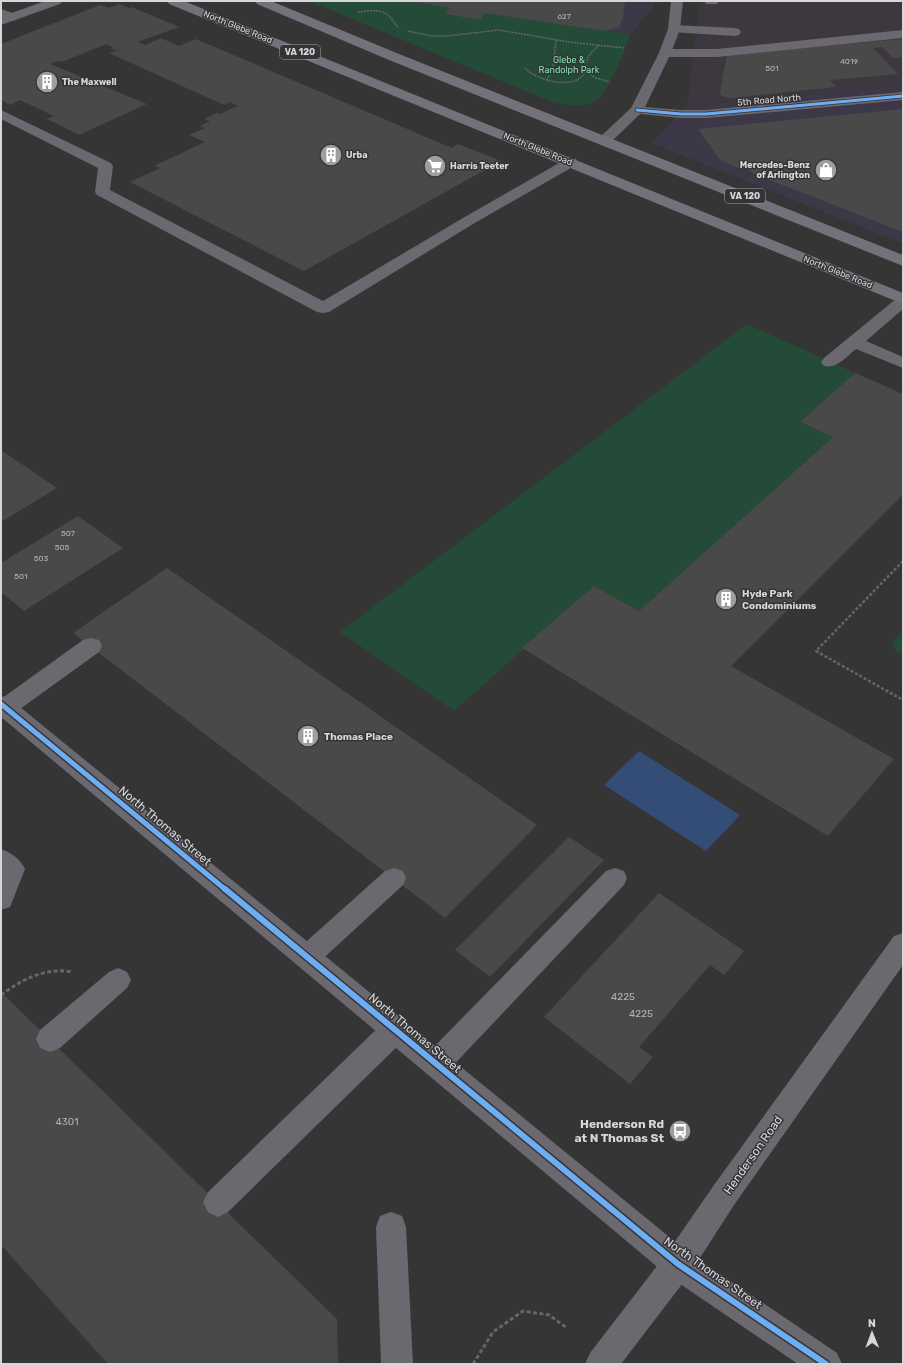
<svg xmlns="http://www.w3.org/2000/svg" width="904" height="1365" font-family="Rubik,sans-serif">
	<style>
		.commercial { fill: #3c3847 }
		.built { fill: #3d383f }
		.green { fill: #244b38 }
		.water { fill: #334d76 }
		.building { fill: #4a4949 }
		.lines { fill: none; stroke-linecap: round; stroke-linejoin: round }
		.path-far2 { stroke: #666569; stroke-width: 1.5; stroke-dasharray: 2 1; stroke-linecap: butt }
		.path-far1 { stroke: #666569; stroke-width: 2.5; stroke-dasharray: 3 2; stroke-linecap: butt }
		.path { stroke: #666569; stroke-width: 3; stroke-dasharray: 4 2.5; stroke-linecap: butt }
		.service { fill: #6b6870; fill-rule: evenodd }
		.minor { fill: #6b6870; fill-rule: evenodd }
		.tertiary { fill: #6b6870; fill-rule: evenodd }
		.secondary { fill: #6d6b71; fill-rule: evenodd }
		.primary { fill: #75717a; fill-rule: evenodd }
		.cycleway-far2-casing { stroke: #353436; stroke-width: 4.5 }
		.cycleway-far1-casing { stroke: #353436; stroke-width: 8 }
		.cycleway-casing { stroke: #353436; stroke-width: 9 }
		.cycleway-far2 { stroke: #6dadf4; stroke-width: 3 }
		.cycleway-far1 { stroke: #6dadf4; stroke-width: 5 }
		.cycleway { stroke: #6dadf4; stroke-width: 6 }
		.labels { text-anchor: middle; stroke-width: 3; stroke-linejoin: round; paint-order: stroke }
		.number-label { font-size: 8px; fill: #b4b3b4 }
		.far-street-label { font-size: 9px; fill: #d7d6d8; stroke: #353436 }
		.shield { fill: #353436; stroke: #a6a5a7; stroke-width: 1 }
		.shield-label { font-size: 9px; font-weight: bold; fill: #d7d6d8 }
		.far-park-label { font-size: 9px; fill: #84dfaf; stroke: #353436 }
		.far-poi-label { font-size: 9px; font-weight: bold; fill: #d7d6d8; stroke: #353436; text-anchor: start }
		.poi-label { font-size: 10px; font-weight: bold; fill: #d7d6d8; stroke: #353436; text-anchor: start }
		.near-number-label { font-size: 10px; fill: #b4b3b4 }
		.near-street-label { font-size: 12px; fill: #d7d6d8; stroke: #353436 }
		.near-poi-label { font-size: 12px; font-weight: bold; fill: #d7d6d8; stroke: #353436; text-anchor: end }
	</style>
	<rect width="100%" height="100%" fill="#353535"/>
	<path class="commercial" d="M393,1H653V7L631,34Z
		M903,86V244L651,143L687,106Z"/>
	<path class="built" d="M700,1H903V86L687,106Z"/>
	<path class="green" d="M309,1H404L450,8L445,14L480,20L485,13L631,34C625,49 607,96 594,102C578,110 561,104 545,99Z
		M747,324L855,373L800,422L833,437L639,611L594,586L454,711L340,632Z
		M903,631V655L897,652L892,643Z"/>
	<path class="water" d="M639,751L740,815L706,851L604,785Z"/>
	<path class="building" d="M410,1H625L623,18L619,27L605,31L485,13L480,20L445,14L450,8Z
		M119,4L129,8L132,7L179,27L138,42L145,45L161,38L179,46L196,39L452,148L458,144L501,161L304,271L130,182L160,168L154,166L205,142L189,135L205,128L200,126L210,121L204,119L217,113L220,114L238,106L230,102L224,105L109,53L121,49L115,50L111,49L114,48L106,44L62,62L58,61L50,64L147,104L79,135L47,119L54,116L20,100L10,105L1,100V44L100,5L109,8Z
		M903,39V57L893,58L882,47L873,48L898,74L830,80L836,87L732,98L725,97L721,95L720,92L727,55Z
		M903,109V232L752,173L747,167L738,168L720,160L698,129Z
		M855,373L903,394V495L731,666L894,759L828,836L522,648L594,586L639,611L833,437L800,422Z
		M1,450L57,488L1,522Z
		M78,516L123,548L24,611L1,592V563Z
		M167,568L537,825L445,918L73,633Z
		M569,837L604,860L490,977L455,950Z
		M659,893L744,951L724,975L710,965L639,1047L653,1057L630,1084L544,1017Z
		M4,995L337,1319L338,1364H108L1,1245V997Z"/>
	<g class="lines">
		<path class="path-far2" d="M358,12C368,11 382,8 390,17C393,20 395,24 398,27
			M408,31L432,36H447L499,30L569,42L625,48
			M525,68C536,80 571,90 583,75C586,71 585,64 587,60C589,54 595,49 599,45
			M585,71L596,78L610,82
			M547,80L553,67L556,40"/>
		<path class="path-far1" d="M903,561L816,651L903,700"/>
		<path class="path" d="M1,995C23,979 45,967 73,972
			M473,1364L493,1332L523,1311L549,1315L567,1328"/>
		<path class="service" d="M704,1H719L717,4H706Z
			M1,9L16,14L18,17L16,20L12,21L1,17Z
			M674,25L735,28L739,29L741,32L739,35L735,36L670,32L668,29L670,26Z
			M903,30V38L717,57H665L660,56L659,53L660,50L665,49H717Z
			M1,110L111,163L113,166L110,190L323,301L463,218L566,159L571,158L576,159L578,162L576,165L473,224L329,312L323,313L317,312L97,195L95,192L98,168L1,119Z
			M903,296V309L866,341L903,357V368L856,349C846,357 837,369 824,366L821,362L824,358L897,298Z
			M91,638L99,640L102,646L99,652L9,717L1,719V699L83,640Z
			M1,849C12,853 20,859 25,869L10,907L1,910Z
			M394,868L403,871L406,878L403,885L316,965L307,968L298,965L294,957L298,949L385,871Z
			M615,868L624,871L627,878L624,885L446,1073L436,1077L426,1073L422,1064L426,1055L606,871Z
			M118,968L127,972L131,980L127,988L60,1048L50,1052L40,1048L36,1039L40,1030L109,972Z
			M395,1018L405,1021L409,1030L405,1039L228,1212L218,1217L208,1212L203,1202L208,1192L385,1021Z
			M391,1212L402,1216L406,1227L413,1364H381L376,1227L380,1216Z"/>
		<path class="minor" d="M671,1H683L680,29L671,53L645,107L681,110H706L903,92V100L706,118H681L640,114L610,143L605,144L600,143L598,140L600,137L631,108L659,53L668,29Z
			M1,696L9,698L689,1253L837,1353L842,1364H798L667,1275L1,717Z"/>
		<path class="tertiary" d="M903,933V965L734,1205L689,1275L621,1364H585L590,1353L667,1253L714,1185L894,936Z"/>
		<path class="secondary" d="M45,1H62L60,4L1,25V17Z"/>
		<path class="primary" d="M167,1H184L903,293V304L169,4Z
			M255,1H271L399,54L903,255V266L389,60L257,4Z"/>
		<g class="cycleway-far2-casing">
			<path id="cycleway-far2" d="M637,110L681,114H706L903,96"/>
		</g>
		<g class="cycleway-far1-casing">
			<path id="cycleway-far1" d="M1,704L226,890"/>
		</g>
		<g class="cycleway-casing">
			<path id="cycleway" d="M225,889L678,1264L826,1364"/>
		</g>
		<use href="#cycleway-far2" class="cycleway-far2"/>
		<use href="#cycleway-far1" class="cycleway-far1"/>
		<use href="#cycleway" class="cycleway"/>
	</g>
	<defs>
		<g id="building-disc" transform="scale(1.15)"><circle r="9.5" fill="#9e9e9f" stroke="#353436"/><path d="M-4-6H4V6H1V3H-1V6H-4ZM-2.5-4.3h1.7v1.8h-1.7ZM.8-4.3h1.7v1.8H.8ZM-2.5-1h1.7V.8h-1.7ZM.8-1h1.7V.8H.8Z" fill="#fff"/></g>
		<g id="supermarket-disc" transform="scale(1.15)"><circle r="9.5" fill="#9e9e9f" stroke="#353436"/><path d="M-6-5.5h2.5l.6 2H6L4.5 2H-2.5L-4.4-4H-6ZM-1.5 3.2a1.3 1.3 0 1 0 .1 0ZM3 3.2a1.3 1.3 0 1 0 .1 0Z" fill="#fff"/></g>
		<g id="shop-disc" transform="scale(1.15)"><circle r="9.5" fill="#9e9e9f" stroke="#353436"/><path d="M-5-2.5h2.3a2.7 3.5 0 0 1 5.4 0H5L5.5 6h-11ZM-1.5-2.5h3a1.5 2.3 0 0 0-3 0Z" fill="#fff"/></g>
		<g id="bus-disc" transform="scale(1.15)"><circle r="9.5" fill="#9e9e9f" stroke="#353436"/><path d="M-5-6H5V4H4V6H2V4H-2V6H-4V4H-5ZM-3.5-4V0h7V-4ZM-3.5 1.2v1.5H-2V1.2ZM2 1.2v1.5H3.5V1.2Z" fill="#fff"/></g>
	</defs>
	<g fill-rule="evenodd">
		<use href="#building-disc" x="47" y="82"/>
		<use href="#building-disc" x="331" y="155"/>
		<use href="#supermarket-disc" x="435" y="166"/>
		<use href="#shop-disc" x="826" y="170"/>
		<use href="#building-disc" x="726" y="599"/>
		<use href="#building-disc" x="308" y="736"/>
		<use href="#bus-disc" x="680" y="1131"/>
	</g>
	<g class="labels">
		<g class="number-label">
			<text x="564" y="19">627</text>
			<text x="849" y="64">4019</text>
			<text x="772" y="71">501</text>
			<text x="68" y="536">507</text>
			<text x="62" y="550">505</text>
			<text x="41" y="561">503</text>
			<text x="21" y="579">501</text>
		</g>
		<g class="far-street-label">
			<text transform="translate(238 27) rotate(22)" y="3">North Glebe Road</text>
			<text transform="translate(769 100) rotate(-5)" y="3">5th Road North</text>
			<text transform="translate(538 149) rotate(22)" y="3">North Glebe Road</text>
			<text transform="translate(838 272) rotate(22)" y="3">North Glebe Road</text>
		</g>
		<g class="shield">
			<rect x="280" y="45" width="40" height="14" rx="3"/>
			<rect x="725" y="189" width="40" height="14" rx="3"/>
		</g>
		<g class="shield-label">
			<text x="300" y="55">VA 120</text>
			<text x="745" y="199">VA 120</text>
		</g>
		<g class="far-park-label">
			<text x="569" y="63">Glebe &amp;<tspan x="569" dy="10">Randolph Park</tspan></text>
		</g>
		<g class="far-poi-label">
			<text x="62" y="85">The Maxwell</text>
			<text x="346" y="158">Urba</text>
			<text x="810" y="168" text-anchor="end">Mercedes-Benz<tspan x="810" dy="10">of Arlington</tspan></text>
			<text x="450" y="169">Harris Teeter</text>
		</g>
		<g class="poi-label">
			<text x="742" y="597">Hyde Park<tspan x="742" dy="12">Condominiums</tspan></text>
			<text x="324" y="740">Thomas Place</text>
		</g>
		<g class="near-number-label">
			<text x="623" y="1000">4225</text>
			<text x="641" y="1017">4225</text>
			<text x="67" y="1125">4301</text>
		</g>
		<g class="near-street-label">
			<text transform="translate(165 826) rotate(40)" y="4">North Thomas Street</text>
			<text transform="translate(415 1033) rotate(40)" y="4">North Thomas Street</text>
			<text transform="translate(753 1155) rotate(-55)" y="4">Henderson Road</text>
			<text transform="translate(713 1273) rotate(35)" y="4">North Thomas Street</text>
		</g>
		<g class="near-poi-label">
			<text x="664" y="1128">Henderson Rd<tspan x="664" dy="14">at N Thomas St</tspan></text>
		</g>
	</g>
	<rect width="904" height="1365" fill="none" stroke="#d7d6d8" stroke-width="4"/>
	<g transform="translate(872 1333) rotate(359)" stroke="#353436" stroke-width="3" paint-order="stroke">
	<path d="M0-3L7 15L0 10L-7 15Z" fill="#d7d6d8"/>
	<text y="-6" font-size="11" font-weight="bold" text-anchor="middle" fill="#d7d6d8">N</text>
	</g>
</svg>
